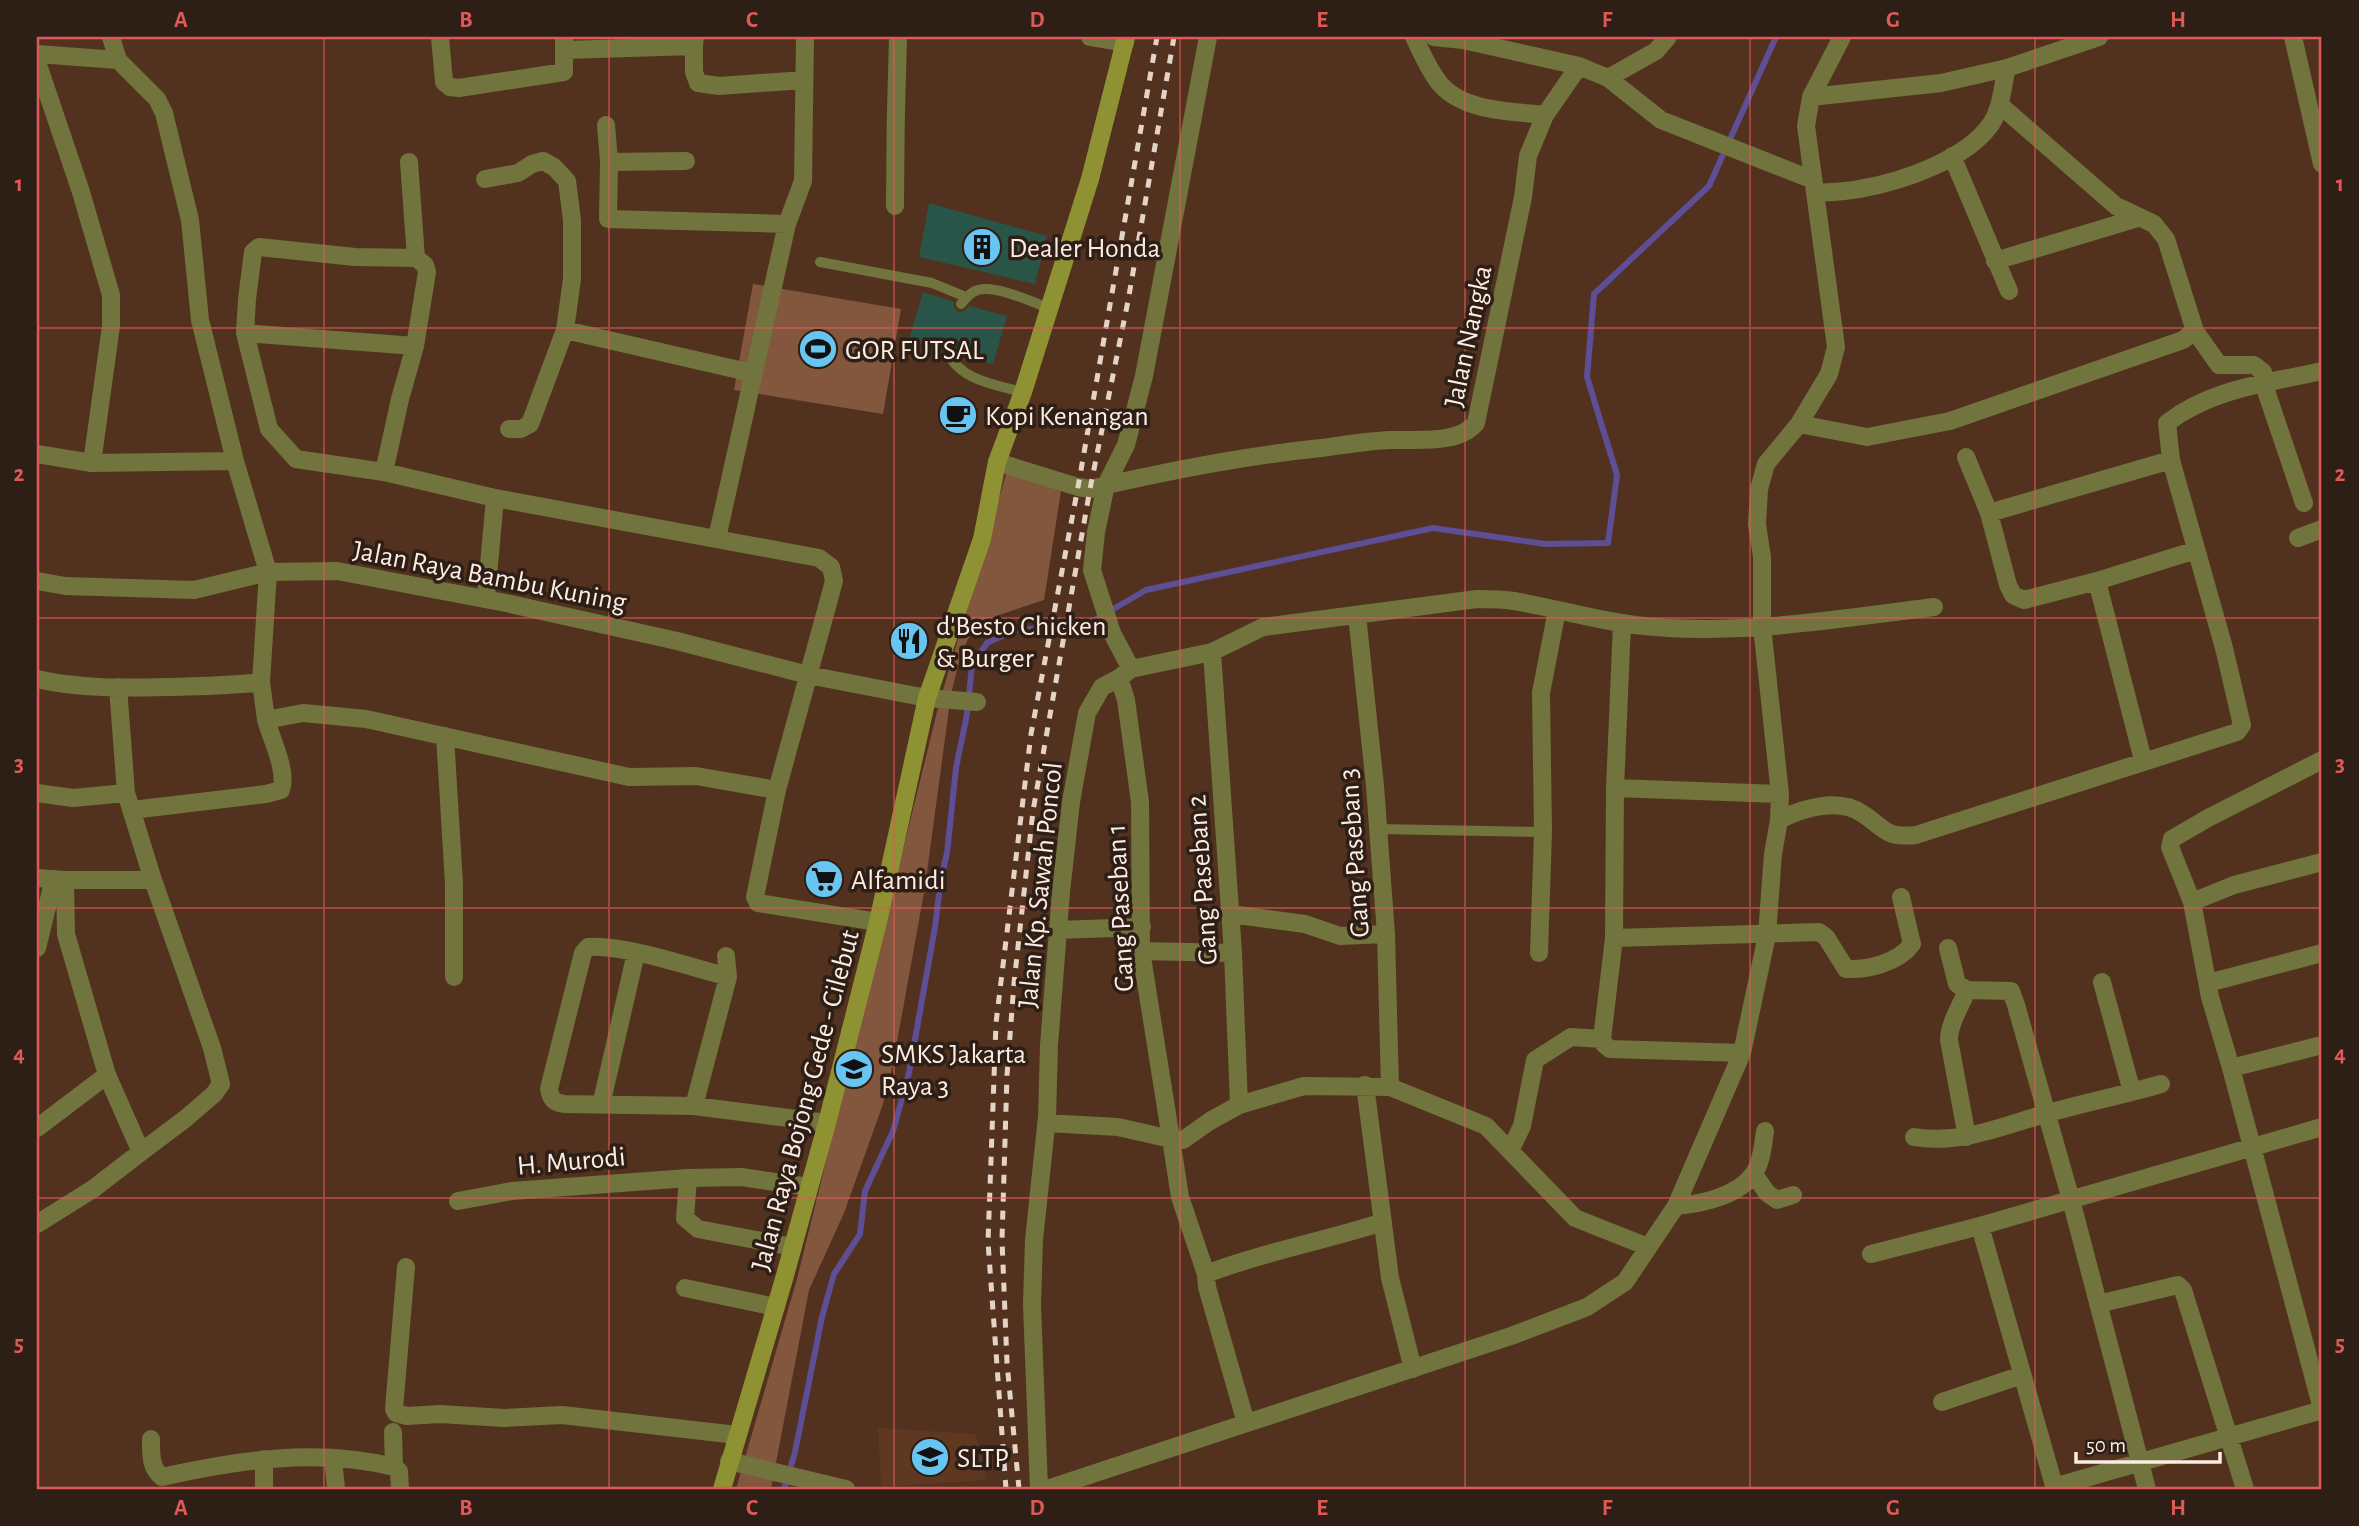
<svg xmlns="http://www.w3.org/2000/svg" width="2359" height="1526" font-family="'Alegreya Sans',sans-serif">
	<style>
		.built { fill: #5e3820 }
		.green { fill: #83573d }
		.lines { fill: none; stroke-linecap: round; stroke-linejoin: round }
		.stream { stroke: #5d4e95; stroke-width: 6 }
		.building { fill: #285547 }
		.lane { stroke: #71743c; stroke-width: 10 }
		.street { stroke: #71743c; stroke-width: 18 }
		.secondary { stroke: #8f9232; stroke-width: 18 }
		.rail { stroke: #e6d3c8; stroke-width: 5; stroke-dasharray: 9 9; stroke-linecap: butt }
		.grid { fill: none; stroke: #e05957; stroke-width: 2; stroke-opacity: 0.55 }
		.labels { text-anchor: middle; stroke-width: 7; stroke-linejoin: round; paint-order: stroke }
		.poi-label { font-size: 28px; fill: #fdece3; stroke: #2d1e16; text-anchor: start }
		.street-label { font-size: 28px; fill: #fdece3; stroke: #2d1e16 }
		.neatline { fill: none; stroke: #e05957; stroke-width: 2.5 }
		.grid-label { font-size: 23px; text-anchor: middle; font-weight: bold; fill: #e05957 }
	</style>
	<rect width="100%" height="100%" fill="#52321f"/>
	<path class="built" d="M878,1428L976,1434L986,1480L881,1487Z"/>
	<path class="green" d="M753,284L901,309L883,414L734,390Z
		M1007,471L1061,491L1044,600L996,616L981,624L968,639L961,654L951,694L925,887L893,1064L883,1104L844,1213L809,1290L771,1489H736L797,1279L939,704Z"/>
	<g class="lines">
		<path class="stream" d="M784,1489L795,1452L822,1317L834,1274L860,1234L865,1191L893,1131L909,1073L935,927L941,879L947,853L956,768L967,714L972,666L987,643L1015,630L1086,625L1146,590L1433,528L1545,544L1608,543L1617,475L1587,377L1594,294L1709,186L1776,37"/>
	</g>
	<path class="building" d="M929,203L1047,236L1035,284L919,257Z
		M923,292L954,302V307L959,312L964,311L969,306L1007,316L993,364L959,355L951,346H945L941,350L909,340Z"/>
	<g class="lines">
		<path class="lane" d="M820,262L932,283L966,297
			M961,304C965,299 972,291 978,290C996,285 1033,302 1050,309
			M948,353C960,380 996,385 1023,392
			M1377,829L1543,832"/>
		<path class="street" d="M111,37L118,60
			M440,37L444,82L450,87L459,88L564,72V37
			M1090,37L1125,43
			M1414,37C1422,53 1429,71 1441,85C1465,112 1512,111 1545,115
			M1434,37L1463,40L1579,66L1608,78L1661,120L1813,180
			M2293,37L2322,164
			M694,46V72L698,83L719,86L804,80
			M565,50L694,46L695,37
			M37,54L118,60L157,99L164,113L190,220L200,320L235,461L268,572L261,682L266,720L303,713L366,719L629,777L696,776L777,790
			M37,62L81,192L111,295V326L92,463
			M1608,78L1656,51L1668,37
			M1811,97L1941,83L2007,68
			M2000,105L2116,206L2154,224L2166,239L2195,331L2219,365H2254L2263,372V382L2304,503
			M606,125L609,162L608,219L787,224
			M1952,156L2009,291
			M409,162L416,258
			M609,162L686,161
			M485,179L518,173L532,164L543,161L554,167L567,181L572,220V279L565,330L530,424L521,429H509
			M1816,193C1830,192 1845,192 1859,189C1901,182 1966,160 1991,124C2002,107 2002,87 2007,68L2099,37
			M895,206C895,149 896,93 898,37
			M1995,261L2138,218
			M565,330L752,373
			M245,333L415,346
			M1799,424L1867,437L1950,421L2183,340L2195,331
			M37,454L92,463L235,461
			M1966,457L1989,513L2008,585L2013,595L2024,600L2097,581L2196,550
			M997,462L1078,487L1090,489C1167,471 1243,456 1321,448C1344,445 1367,441 1390,440C1416,439 1458,445 1476,423L1523,197L1528,156L1545,115L1579,66
			M384,472L296,459L269,429L245,333L247,299L253,252L259,247L355,257L416,258L425,265L427,272L415,346L400,399L384,472L495,498
			M1989,513L2171,460
			M717,538L787,224L803,181L805,37
			M2298,538L2322,529
			M37,581L65,586L194,590L268,572L337,571L506,603L677,641L808,675L927,698L977,702
			M2097,581L2143,760
			M486,598L495,498L819,558L831,567L834,581L777,790L755,897L758,903L878,922
			M1357,615L1375,786L1386,934L1390,1087
			M1622,623L1615,788L1614,938L1602,1039L1604,1044L1610,1049L1742,1053
			M1212,652L1233,953L1239,1105
			M1131,669L1112,633L1092,570L1096,532L1106,485L1126,445L1144,376L1208,37
			M37,679C79,689 125,688 168,687C199,686 230,686 261,682
			M118,687L126,793L153,880L212,1048L221,1084L214,1094L185,1119L141,1152
			M445,736L454,884V977
			M1615,788L1780,794
			M37,793L73,798L126,793
			M132,810L266,794L281,790C288,772 271,738 266,720
			M1779,820C1803,808 1839,797 1863,814C1886,829 1884,838 1916,835L2237,732L2242,725L2224,648L2171,460L2167,423C2212,388 2269,383 2322,371
			M2322,862L2234,885L2192,902L2210,997L2231,1068L2322,1409
			M37,878L65,880H153
			M2192,902L2170,847L2172,839L2208,818L2322,760
			M1230,914L1305,924L1340,936L1386,934
			M1058,930L1142,927
			M1614,938L1819,932L1826,937L1846,969C1868,970 1898,963 1912,944L1901,897
			M37,948L54,879
			M1948,948L1957,984L1967,990L2011,991L2016,1005L2071,1200L2147,1489
			M1141,951L1233,953
			M1539,953L1543,832L1541,693L1557,610
			M728,977C691,967 623,944 588,947L583,953L549,1089C551,1099 553,1102 564,1104L694,1106L827,1123
			M2102,982L2132,1092
			M2208,983L2322,953
			M2231,1068L2322,1045
			M1365,1085L1390,1278L1413,1369
			M601,1105L636,953
			M694,1106L728,977L726,956
			M1046,1123L1118,1127L1171,1139L1180,1197L1206,1274
			M37,1128L107,1075
			M1914,1137C1960,1145 2002,1126 2045,1114C2084,1103 2123,1095 2161,1084
			M1967,1137L1949,1040C1949,1023 1961,1006 1967,990
			M1510,1151L1522,1126L1535,1060L1571,1037L1602,1039
			M1754,1174L1767,1193L1777,1200L1793,1195
			M688,1178L685,1218L698,1229L793,1247
			M458,1201L512,1191L688,1178L741,1177L809,1187
			M1676,1206C1701,1204 1739,1196 1754,1173C1762,1162 1763,1144 1765,1131
			M37,1224L93,1189L141,1152L107,1075L66,934L65,880
			M1980,1226L2055,1489
			M1648,1247L1575,1218L1486,1126L1390,1087L1304,1086L1239,1105L1210,1121L1183,1140L1171,1139L1141,951L1140,802L1126,700L1119,678L1131,669L1212,652L1263,627L1477,599C1489,599 1502,599 1514,601C1555,608 1594,620 1635,625C1734,637 1837,619 1934,607
			M1871,1254L1980,1226L2322,1127
			M406,1267L394,1409L396,1413L407,1416L440,1414L504,1418L562,1415L737,1435
			M685,1288L776,1307
			M2098,1304L2178,1285L2183,1290L2245,1489
			M1942,1402L2022,1375
			M1246,1423L1207,1287L1206,1274C1263,1252 1324,1241 1383,1222
			M393,1432L394,1467
			M151,1439C151,1453 150,1468 162,1477C239,1460 316,1448 394,1467L399,1471L400,1489
			M333,1458L336,1489
			M729,1461L846,1489
			M2054,1487L2322,1410
			M264,1489V1459
			M1039,1489L1032,1304L1034,1240L1047,1117L1049,1045L1061,892L1071,802L1087,713L1102,687L1119,678
			M1047,1489L1511,1336L1587,1307L1625,1282L1676,1206L1742,1053L1767,935L1773,854L1779,820L1780,794L1762,626V557L1757,524L1759,489L1766,464L1799,424L1829,374L1836,347L1806,126L1811,97L1842,37"/>
		<path class="secondary" d="M722,1489L784,1279L827,1123L878,922L927,698L982,539L997,462L1023,392L1090,179L1126,37"/>
		<path class="rail" d="M1006,1489L988,1242L996,1023L1031,734L1078,487L1157,37
			M1019,1489L1007,1363L1002,1240L1007,1075L1014,983L1033,811L1090,489L1128,301L1174,37"/>
	</g>
	<path class="grid" d="M324,37V1489M609,37V1489M894,37V1489M1180,37V1489M1465,37V1489M1750,37V1489M2035,37V1489M37,328H2322M37,618H2322M37,908H2322M37,1198H2322"/>
	<defs>
		<g id="building-disc" transform="scale(2.0125)"><circle r="9.5" fill="#68c4f0" stroke="#2d1e16"/><path d="M-4-6H4V6H1V3H-1V6H-4ZM-2.5-4.3h1.7v1.8h-1.7ZM.8-4.3h1.7v1.8H.8ZM-2.5-1h1.7V.8h-1.7ZM.8-1h1.7V.8H.8Z" fill="#111"/></g>
		<g id="stadium-disc" transform="scale(2.0125)"><circle r="9.5" fill="#68c4f0" stroke="#2d1e16"/><path d="M0-5a6.5 5 0 1 0 0 10a6.5 5 0 1 0 0-10ZM-3.5-1.8h7v3.6h-7Z" fill="#111"/></g>
		<g id="cafe-disc" transform="scale(2.0125)"><circle r="9.5" fill="#68c4f0" stroke="#2d1e16"/><path d="M-5.5-4.5H6V0H3Q3 3.5 0 3.5H-2.5Q-5.5 3.5-5.5 0ZM3-3.2v2h1.7v-2ZM-6 4.5H4V6H-6Z" fill="#111"/></g>
		<g id="restaurant-disc" transform="scale(2.0125)"><circle r="9.5" fill="#68c4f0" stroke="#2d1e16"/><path d="M-5-6h1v4h1v-4h1v4h1v-4h1v5L-1.5 .5V6h-2V.5L-5-1ZM5-6V6H3V1.5H1.5Q1.5-4 5-6Z" fill="#111"/></g>
		<g id="supermarket-disc" transform="scale(2.0125)"><circle r="9.5" fill="#68c4f0" stroke="#2d1e16"/><path d="M-6-5.5h2.5l.6 2H6L4.5 2H-2.5L-4.4-4H-6ZM-1.5 3.2a1.3 1.3 0 1 0 .1 0ZM3 3.2a1.3 1.3 0 1 0 .1 0Z" fill="#111"/></g>
		<g id="school-disc" transform="scale(2.0125)"><circle r="9.5" fill="#68c4f0" stroke="#2d1e16"/><path d="M0-5L7-2L0 1L-7-2ZM-4 1L0 2.5L4 1V4Q0 6-4 4Z" fill="#111"/></g>
	</defs>
	<g fill-rule="evenodd">
		<use href="#building-disc" x="982" y="247"/>
		<use href="#stadium-disc" x="818" y="349"/>
		<use href="#cafe-disc" x="958" y="415"/>
		<use href="#restaurant-disc" x="909" y="641"/>
		<use href="#supermarket-disc" x="824" y="879"/>
		<use href="#school-disc" x="854" y="1069"/>
		<use href="#school-disc" x="930" y="1457"/>
	</g>
	<g class="labels">
		<g class="poi-label">
			<text x="1009" y="257">Dealer Honda</text>
			<text x="845" y="359">GOR FUTSAL</text>
			<text x="985" y="425">Kopi Kenangan</text>
			<text x="936" y="635">d'Besto Chicken<tspan x="936" dy="32">&amp; Burger</tspan></text>
			<text x="851" y="889">Alfamidi</text>
			<text x="881" y="1063">SMKS Jakarta<tspan x="881" dy="32">Raya 3</tspan></text>
			<text x="957" y="1467">SLTP</text>
		</g>
		<g class="street-label">
			<text transform="translate(1467 336) rotate(-78)" y="10">Jalan Nangka</text>
			<text transform="translate(490 575) rotate(11)" y="10">Jalan Raya Bambu Kuning</text>
			<text transform="translate(1353 853) rotate(-94)" y="10">Gang Paseban 3</text>
			<text transform="translate(1201 880) rotate(-94)" y="10">Gang Paseban 2</text>
			<text transform="translate(1039 885) rotate(-84)" y="10">Jalan Kp. Sawah Poncol</text>
			<text transform="translate(1119 908) rotate(-93)" y="10">Gang Paseban 1</text>
			<text transform="translate(804 1100) rotate(-75)" y="10">Jalan Raya Bojong Gede - Cilebut</text>
			<text transform="translate(571 1160) rotate(-5)" y="10">H. Murodi</text>
		</g>
	</g>
	<rect width="2359" height="1526" fill="none" stroke="#2d1e16" stroke-width="77"/>
	<path d="M2076 1452v10h144v-10" fill="none" stroke="#fdece3" stroke-width="3.5"/>
	<text x="2086" y="1452" font-size="21" fill="#fdece3" stroke="#2d1e16" stroke-width="5" paint-order="stroke">50 m</text>
	<rect x="38" y="38" width="2282" height="1450" class="neatline"/>
	<g class="grid-label">
		<text x="181" y="27">A</text>
		<text x="466" y="27">B</text>
		<text x="752" y="27">C</text>
		<text x="1037" y="27">D</text>
		<text x="1322" y="27">E</text>
		<text x="1607" y="27">F</text>
		<text x="1893" y="27">G</text>
		<text x="2178" y="27">H</text>
		<text x="19" y="191">1</text>
		<text x="2340" y="191">1</text>
		<text x="19" y="481">2</text>
		<text x="2340" y="481">2</text>
		<text x="19" y="771">3</text>
		<text x="2340" y="771">3</text>
		<text x="19" y="1061">4</text>
		<text x="2340" y="1061">4</text>
		<text x="19" y="1351">5</text>
		<text x="2340" y="1351">5</text>
		<text x="181" y="1515">A</text>
		<text x="466" y="1515">B</text>
		<text x="752" y="1515">C</text>
		<text x="1037" y="1515">D</text>
		<text x="1322" y="1515">E</text>
		<text x="1607" y="1515">F</text>
		<text x="1893" y="1515">G</text>
		<text x="2178" y="1515">H</text>
	</g>
</svg>
